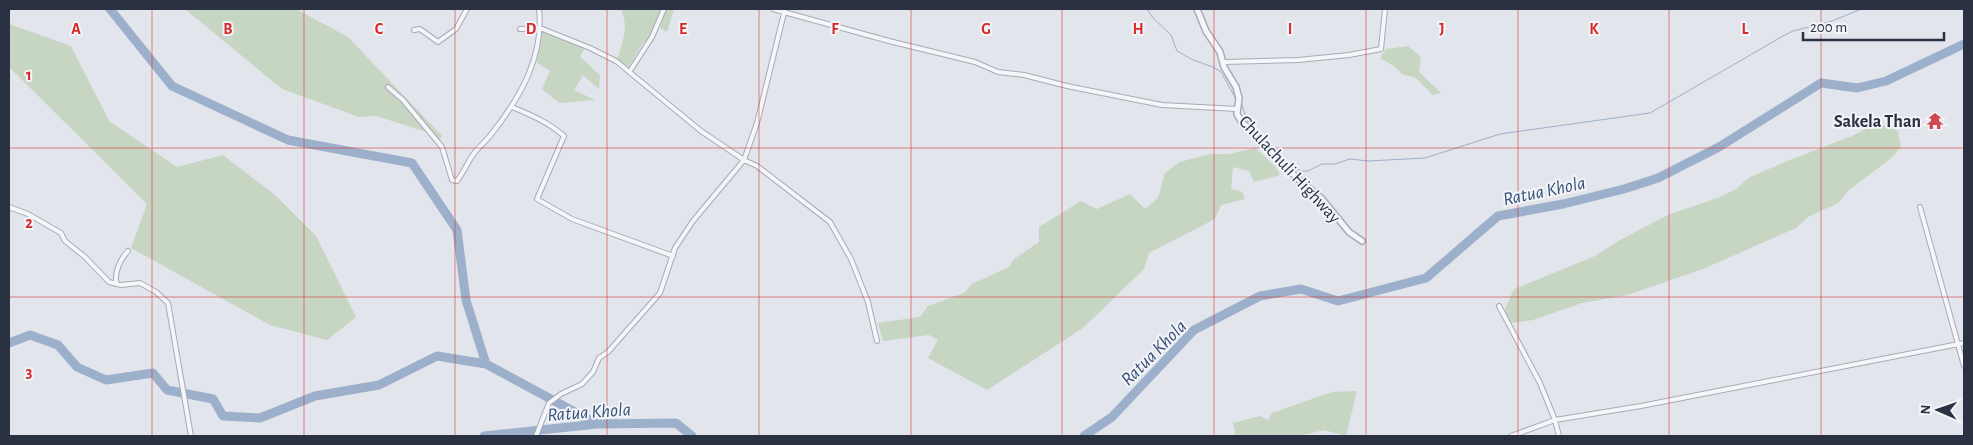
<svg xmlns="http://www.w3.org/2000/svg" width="1973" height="445" font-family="'Alegreya Sans',sans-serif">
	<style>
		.green { fill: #c7d5c3 }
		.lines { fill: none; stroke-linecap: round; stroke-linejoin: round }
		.stream { stroke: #9db0cb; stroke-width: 1 }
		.river { stroke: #9db0cb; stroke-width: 9 }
		.minor-casing { stroke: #a7abb5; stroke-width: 6 }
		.tertiary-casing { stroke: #a7abb5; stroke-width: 8 }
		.minor { stroke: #f5f6f9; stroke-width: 4 }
		.tertiary { stroke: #f5f6f9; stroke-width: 5 }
		.grid { fill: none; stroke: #d62828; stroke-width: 1; stroke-opacity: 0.55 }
		.labels { text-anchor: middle; stroke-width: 4; stroke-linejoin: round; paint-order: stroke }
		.poi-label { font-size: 18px; font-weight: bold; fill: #2a3143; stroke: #f2f4f8; text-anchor: end }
		.street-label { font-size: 18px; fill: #2a3143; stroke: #f2f4f8 }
		.water-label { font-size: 19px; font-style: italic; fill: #344e77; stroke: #f2f4f8 }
		.grid-label { font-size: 16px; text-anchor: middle; font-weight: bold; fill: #d62828; stroke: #f2f4f8; stroke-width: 4; stroke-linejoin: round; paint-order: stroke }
	</style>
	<rect width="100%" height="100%" fill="#e2e5eb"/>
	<path class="green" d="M185,9H296L348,37L442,136L436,143L427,132L376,116L359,117L282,89Z
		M621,9H662L650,37L643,43L628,67L617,60C623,40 629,29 621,9Z
		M665,9H674L667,32L660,28Z
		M9,24L71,46L109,121L177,167L223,155L275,195L316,236L356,317L327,340L270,325L131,248L147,204L9,67Z
		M543,30L586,46L580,57L600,75L599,89L583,75L574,90L595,100L559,103L542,89L550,71L537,63Z
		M1408,46L1421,57L1419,72L1441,93L1433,95L1416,78L1402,74L1394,66L1380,58L1386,49Z
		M1884,125L1898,131L1901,147L1890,159L1849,190L1838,203L1808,217L1796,228L1703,269L1627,295L1582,303L1533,320L1512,323L1507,317L1505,309L1514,289L1593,257L1620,240L1668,215L1720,197L1736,189L1750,177L1790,160L1852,136L1867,128Z
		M1255,148L1275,166L1280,175L1254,182L1249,171L1233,167L1231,189L1242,192L1245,199L1221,205L1215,219L1149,253L1144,269L1083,328L987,390L928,358L938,340L929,335L883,341L878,323L920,317L928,306L964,293L972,284L1009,267L1014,259L1039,242V227L1081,201L1097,209L1130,194L1145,209L1158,198L1165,173L1180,162L1210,154H1229Z
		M1357,391L1346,436L1324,430L1299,436H1236L1233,423L1260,416L1268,420L1272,413L1332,392Z"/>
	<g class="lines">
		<path class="stream" d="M1147,9L1153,18L1171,35L1177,51L1193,60L1213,67L1221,72L1236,99
			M1241,102L1247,120L1293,168L1302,171H1308L1322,164H1335L1350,159L1368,161L1425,158L1500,134L1650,113L1783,36L1793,31L1832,21L1859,10"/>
		<path class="river" d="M110,9L172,86L288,140L412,163L457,230L466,300L486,364L597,424
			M9,343L30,335L58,345L77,367L106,380L153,373L167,390L213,399L223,416L260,418L315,396L379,385L437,356L486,364
			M484,436L597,424L676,423L692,436
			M1084,436L1112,417L1194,330L1260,296L1301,289L1338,301L1426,278L1498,216L1563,204L1624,189L1658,178L1719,147L1821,83L1857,88L1886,81L1964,44"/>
		<g class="minor-casing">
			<path id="minor" d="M773,9L889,41L975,62L998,72L1024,75L1067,86L1162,105L1237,109
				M520,29L540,28L590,48L616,61L701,131L744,160L757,166L830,222L851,259L868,302L877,341
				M414,30L420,29L438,42L456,29L467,9
				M1224,62L1298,60L1349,55L1381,49L1385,9
				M630,71L652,37L664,9
				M388,87L403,100L442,147L452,180L457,181C464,172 468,161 475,152C481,145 488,139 493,132C521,96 544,56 539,9
				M512,107C531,115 548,122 564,136L537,199L572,219L673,256
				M9,207L28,214L61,233L65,241L85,257L109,282L121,285L140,283L156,292L168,303L191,436
				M1920,207L1964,366
				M117,284C113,274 121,258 128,251
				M1499,306L1540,383L1555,420L1559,436
				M536,436L549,403L561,394L582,384L593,372L599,358L608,352L660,293L675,248L693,221L744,160L757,123L785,9
				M1511,436L1555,420L1641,406L1964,343"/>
		</g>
		<g class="tertiary-casing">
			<path id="tertiary" d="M1197,9L1206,31L1220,52L1224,67L1236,87L1239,98L1237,114L1241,121L1297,178L1322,199L1349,232L1362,241"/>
		</g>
		<use href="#minor" class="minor"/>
		<use href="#tertiary" class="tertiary"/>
	</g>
	<path class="grid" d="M152,9V436M304,9V436M455,9V436M607,9V436M759,9V436M911,9V436M1062,9V436M1214,9V436M1366,9V436M1518,9V436M1669,9V436M1821,9V436M9,148H1964M9,297H1964"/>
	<defs>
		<g id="temple-bare" transform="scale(1.35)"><path d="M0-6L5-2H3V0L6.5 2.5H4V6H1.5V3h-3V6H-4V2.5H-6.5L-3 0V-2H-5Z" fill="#cf4853" stroke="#f2f4f8" stroke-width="2.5" paint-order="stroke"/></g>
	</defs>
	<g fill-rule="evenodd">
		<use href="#temple-bare" x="1935" y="121"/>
	</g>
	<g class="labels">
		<g class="poi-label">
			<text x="1921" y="127">Sakela Than</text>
		</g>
		<g class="street-label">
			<text transform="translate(1290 169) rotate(47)" y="6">Chulachuli Highway</text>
		</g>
		<g class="water-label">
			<text transform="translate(1544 190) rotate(-12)" y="7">Ratua Khola</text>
			<text transform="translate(1153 352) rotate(-45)" y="7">Ratua Khola</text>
			<text transform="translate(589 411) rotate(-4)" y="7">Ratua Khola</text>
		</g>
	</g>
	<g class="grid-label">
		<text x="76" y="34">A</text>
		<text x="228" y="34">B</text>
		<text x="379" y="34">C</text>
		<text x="531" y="34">D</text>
		<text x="683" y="34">E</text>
		<text x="835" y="34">F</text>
		<text x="986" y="34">G</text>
		<text x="1138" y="34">H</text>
		<text x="1290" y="34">I</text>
		<text x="1442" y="34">J</text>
		<text x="1594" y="34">K</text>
		<text x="1745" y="34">L</text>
		<text x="29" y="80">1</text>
		<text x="29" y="228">2</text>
		<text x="29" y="377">3</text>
	</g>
	<rect width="1973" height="445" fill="none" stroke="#2a3143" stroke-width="20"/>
	<g transform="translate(1938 410) rotate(272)" stroke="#f2f4f8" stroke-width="4" paint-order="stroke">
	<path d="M0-4L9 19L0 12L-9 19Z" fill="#2a3143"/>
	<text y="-8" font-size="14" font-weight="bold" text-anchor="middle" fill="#2a3143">N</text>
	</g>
	<path d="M1803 32v8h141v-8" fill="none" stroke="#2a3143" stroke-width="2.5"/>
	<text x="1810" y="32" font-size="15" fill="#2a3143" stroke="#f2f4f8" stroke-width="4" paint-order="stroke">200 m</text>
</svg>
